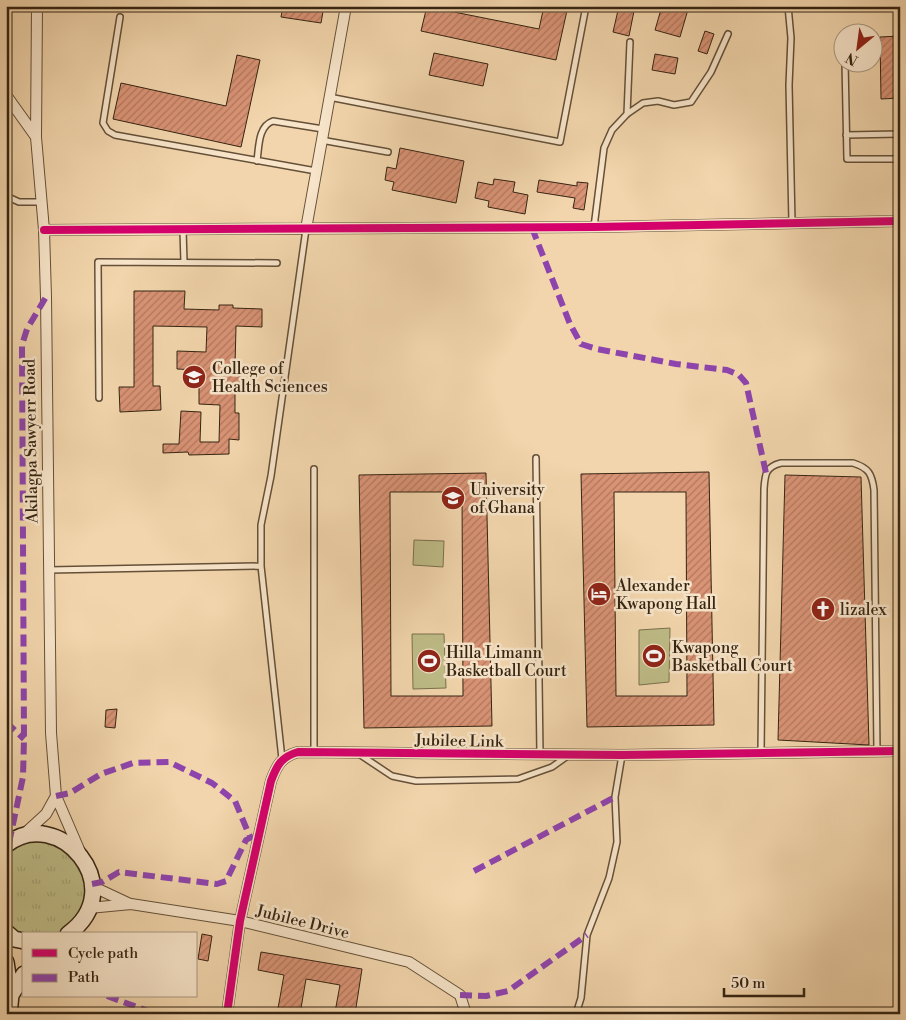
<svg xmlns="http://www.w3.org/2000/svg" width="906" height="1020" font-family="'Libre Bodoni',serif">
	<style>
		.grass { fill: url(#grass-tufts); stroke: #7a704c }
		.pitch { fill: #bebc87; stroke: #7a704c }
		.building { fill: url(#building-hatch); stroke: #352412; fill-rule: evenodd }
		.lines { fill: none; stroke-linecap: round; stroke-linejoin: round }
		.lane-casing { stroke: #645038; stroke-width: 8 }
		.street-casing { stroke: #645038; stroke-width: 12 }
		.secondary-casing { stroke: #352412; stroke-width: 18 }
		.lane { stroke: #f7e4c9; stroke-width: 5 }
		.street { stroke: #f7e4c9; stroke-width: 10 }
		.secondary { stroke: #f7e4c9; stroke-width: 15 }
		.quiet { stroke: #8e44ad; stroke-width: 6; stroke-dasharray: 12 6; stroke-linecap: butt }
		.cycleway-casing { stroke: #f7e4c9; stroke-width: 11 }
		.cycleway { stroke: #d6006c; stroke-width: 8 }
		.labels { text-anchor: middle; stroke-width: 5; stroke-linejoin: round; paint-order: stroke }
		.poi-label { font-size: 16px; fill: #352412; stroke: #f7e4c9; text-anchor: start }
		.street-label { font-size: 16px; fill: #352412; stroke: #f7e4c9 }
	</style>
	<defs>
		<pattern id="grass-tufts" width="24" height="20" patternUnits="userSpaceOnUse" patternTransform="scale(1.25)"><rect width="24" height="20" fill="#bebc87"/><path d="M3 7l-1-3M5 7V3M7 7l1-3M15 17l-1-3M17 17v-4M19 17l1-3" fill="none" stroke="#a4a174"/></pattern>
		<pattern id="building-hatch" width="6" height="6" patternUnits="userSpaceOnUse" patternTransform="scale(1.25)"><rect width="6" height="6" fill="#d99375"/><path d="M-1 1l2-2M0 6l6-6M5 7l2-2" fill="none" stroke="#b1785f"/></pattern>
	</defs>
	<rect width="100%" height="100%" fill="#f2d5ac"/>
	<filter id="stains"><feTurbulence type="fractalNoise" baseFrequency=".004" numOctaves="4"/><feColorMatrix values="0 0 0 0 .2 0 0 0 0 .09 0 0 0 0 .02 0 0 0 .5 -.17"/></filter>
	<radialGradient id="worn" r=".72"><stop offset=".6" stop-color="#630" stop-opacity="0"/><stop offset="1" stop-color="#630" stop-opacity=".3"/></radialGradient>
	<path class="grass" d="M46,841L70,853L87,884L83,910L65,930L58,934L22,935L6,926V852L28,842Z"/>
	<path class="pitch" d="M414,540L444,541L443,567L413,565Z
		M670,628L669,682L639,685V630Z
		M412,634H444L446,688L413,689Z"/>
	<path class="building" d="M283,6H324L321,23L281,17Z
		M427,6H445L444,10L539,29L544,6H568L556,60L421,31Z
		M619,6H635L629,36L613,32Z
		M662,6H689L680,37L655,30Z
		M705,31L714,34L707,54L698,51Z
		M900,36V98L881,99L880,37Z
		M434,53L488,64L483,86L429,75Z
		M655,54L678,58L675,74L652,70Z
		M237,55L260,60L241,147L113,119L121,83L226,106Z
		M400,148L464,161L456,203L392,190L394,182L385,180L387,167L396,169Z
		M494,179L515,182L513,192L528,195L525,214L488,207L489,201L475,198L478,182L493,185Z
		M539,180L577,186V182L588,183L584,210L573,208L575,198L537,192Z
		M134,291H185L184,309L219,310V305H233V308L262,309V327L236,326L235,366H240V383H235V413H239V440L229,439V454L189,455L188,452L163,453V444H179L181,411L201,412L200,442H219L220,405L199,404V370L177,369V351L206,352L207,327L153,326V386H160L161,410L120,412L119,387H134Z
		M709,472L714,725L587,727L581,474ZM614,492H686L687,696H616Z
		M486,473L492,726L364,728L359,475ZM390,492H462L463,696H391Z
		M785,475L861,477L869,745L778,740Z
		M117,709L115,728L105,727L106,710Z
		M202,934L212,936L208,961L198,959Z
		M261,952L362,969L355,1014L335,1012L340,985L306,979L300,1014H277L284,975L258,970Z"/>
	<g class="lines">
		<g class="lane-casing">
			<path id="lane" d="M788,6L791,38L789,85L792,223
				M120,17L103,123L108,131L115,135L316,171
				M845,62L847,159H900
				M329,97L560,142L586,6
				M627,114L630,42
				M846,135L900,134
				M321,140L388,152
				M257,161C259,147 258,126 273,121L323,129
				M6,196L19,202H42
				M594,227L604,148L612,130L627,114L643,103L658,101L674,105L691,102L711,72L728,34
				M183,230L184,262
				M99,398L98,262L277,263
				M536,458L540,754
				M49,570L261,566
				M314,752V469
				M761,752L764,489C765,475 765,467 781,463H853C869,468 872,474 874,490L877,751
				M359,754L392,776L416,781L518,779L552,767L566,757
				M282,759L261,566V525L271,476L306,229
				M576,1014L581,998L587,935L609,878L617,842L615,797L622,755"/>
		</g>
		<g class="street-casing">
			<path id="street" d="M6,95L36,137L44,230L46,297L51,733L56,796L81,854
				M36,137L37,6
				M306,229L346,6
				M44,230L594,227L900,221
				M23,835L46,814L56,796
				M92,884L98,889L130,904
				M89,908L131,904L240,921L409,962L460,995L466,1014
				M227,1014L240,921L271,781C277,765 281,757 298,752L622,755L900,751"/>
		</g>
		<g class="secondary-casing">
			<path id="secondary" d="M6,845C58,803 132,888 68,934
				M6,932L14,939L24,941
				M6,962L11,995L9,1014
				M11,995L24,974"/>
		</g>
		<use href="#lane" class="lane"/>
		<use href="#street" class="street"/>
		<use href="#secondary" class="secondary"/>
		<path class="quiet" d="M532,228L570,324L581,344L597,349L676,364L727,370L739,375L746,383L766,473
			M6,722L24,739
			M56,796L70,793L101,774L133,763L169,762L212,783L235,801L250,837
			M9,843L23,777L24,739L22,345L27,329L46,297
			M474,871L615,797
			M92,884L102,882L119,872L217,884L226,881L246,840L255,835
			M460,995L486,996L508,991L587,935
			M107,996L156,1014"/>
		<g class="cycleway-casing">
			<path id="cycleway" d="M44,230L594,227L900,221
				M227,1014L240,921L271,781C277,765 281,757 298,752L622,755L900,751"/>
		</g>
		<use href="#cycleway" class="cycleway"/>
	</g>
	<defs>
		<g id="university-disc" transform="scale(1.25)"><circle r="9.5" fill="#8f2418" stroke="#f7e4c9"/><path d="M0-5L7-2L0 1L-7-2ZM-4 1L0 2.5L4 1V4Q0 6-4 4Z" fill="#fff"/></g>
		<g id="hotel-disc" transform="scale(1.25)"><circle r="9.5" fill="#8f2418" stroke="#f7e4c9"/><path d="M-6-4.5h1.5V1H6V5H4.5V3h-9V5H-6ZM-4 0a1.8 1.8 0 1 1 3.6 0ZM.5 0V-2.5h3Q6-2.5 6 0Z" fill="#fff"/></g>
		<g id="church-disc" transform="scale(1.25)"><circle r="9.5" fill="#8f2418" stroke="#f7e4c9"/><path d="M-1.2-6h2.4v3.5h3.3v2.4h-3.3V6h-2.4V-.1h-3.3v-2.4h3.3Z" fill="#fff"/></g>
		<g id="stadium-disc" transform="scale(1.25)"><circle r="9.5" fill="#8f2418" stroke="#f7e4c9"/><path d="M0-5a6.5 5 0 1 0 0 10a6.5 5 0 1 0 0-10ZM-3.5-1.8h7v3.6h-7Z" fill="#fff"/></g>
	</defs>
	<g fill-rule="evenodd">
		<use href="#university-disc" x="194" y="377"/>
		<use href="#university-disc" x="453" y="498"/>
		<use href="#hotel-disc" x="599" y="594"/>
		<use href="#church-disc" x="823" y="609"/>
		<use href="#stadium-disc" x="654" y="656"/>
		<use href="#stadium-disc" x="429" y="661"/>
	</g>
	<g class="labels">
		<g class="poi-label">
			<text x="212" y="374">College of<tspan x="212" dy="18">Health Sciences</tspan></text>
			<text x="470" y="495">University<tspan x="470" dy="18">of Ghana</tspan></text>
			<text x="616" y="591">Alexander<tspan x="616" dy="18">Kwapong Hall</tspan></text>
			<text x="840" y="615">lizalex</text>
			<text x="672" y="653">Kwapong<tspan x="672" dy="18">Basketball Court</tspan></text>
			<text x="446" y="658">Hilla Limann<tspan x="446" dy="18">Basketball Court</tspan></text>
		</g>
		<g class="street-label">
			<text transform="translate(30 441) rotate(-91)" y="6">Akilagpa Sawyerr Road</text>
			<text transform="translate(459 740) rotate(1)" y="6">Jubilee Link</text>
			<text transform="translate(303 921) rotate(14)" y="6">Jubilee Drive</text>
		</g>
	</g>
	<rect width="906" height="1020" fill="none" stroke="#f2d5ac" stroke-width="25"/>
	<rect x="8" y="8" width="891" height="1005" fill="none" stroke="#352412" stroke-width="2.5"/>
	<rect x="12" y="12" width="881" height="995" fill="none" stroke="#352412"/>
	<rect x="22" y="932" width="175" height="65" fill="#f7e4c9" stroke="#a99780"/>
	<rect x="32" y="949" width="25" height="8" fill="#d6006c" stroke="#a99780"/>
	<text x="68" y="958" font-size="15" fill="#352412">Cycle path</text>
	<rect x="32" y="974" width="25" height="8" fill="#8e44ad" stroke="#a99780"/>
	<text x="68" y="982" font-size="15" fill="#352412">Path</text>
	<g transform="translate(858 48) rotate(209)"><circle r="24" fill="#f7e4c9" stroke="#a99780"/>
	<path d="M0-4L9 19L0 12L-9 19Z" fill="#8f2418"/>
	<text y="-8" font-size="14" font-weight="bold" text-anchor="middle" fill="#352412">N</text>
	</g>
	<path d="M724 988v8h80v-8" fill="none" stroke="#352412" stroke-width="2.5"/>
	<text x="731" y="988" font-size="15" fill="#352412" stroke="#f7e4c9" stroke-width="4" paint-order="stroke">50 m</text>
	<rect width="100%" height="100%" filter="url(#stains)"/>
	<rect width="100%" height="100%" fill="url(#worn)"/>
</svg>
